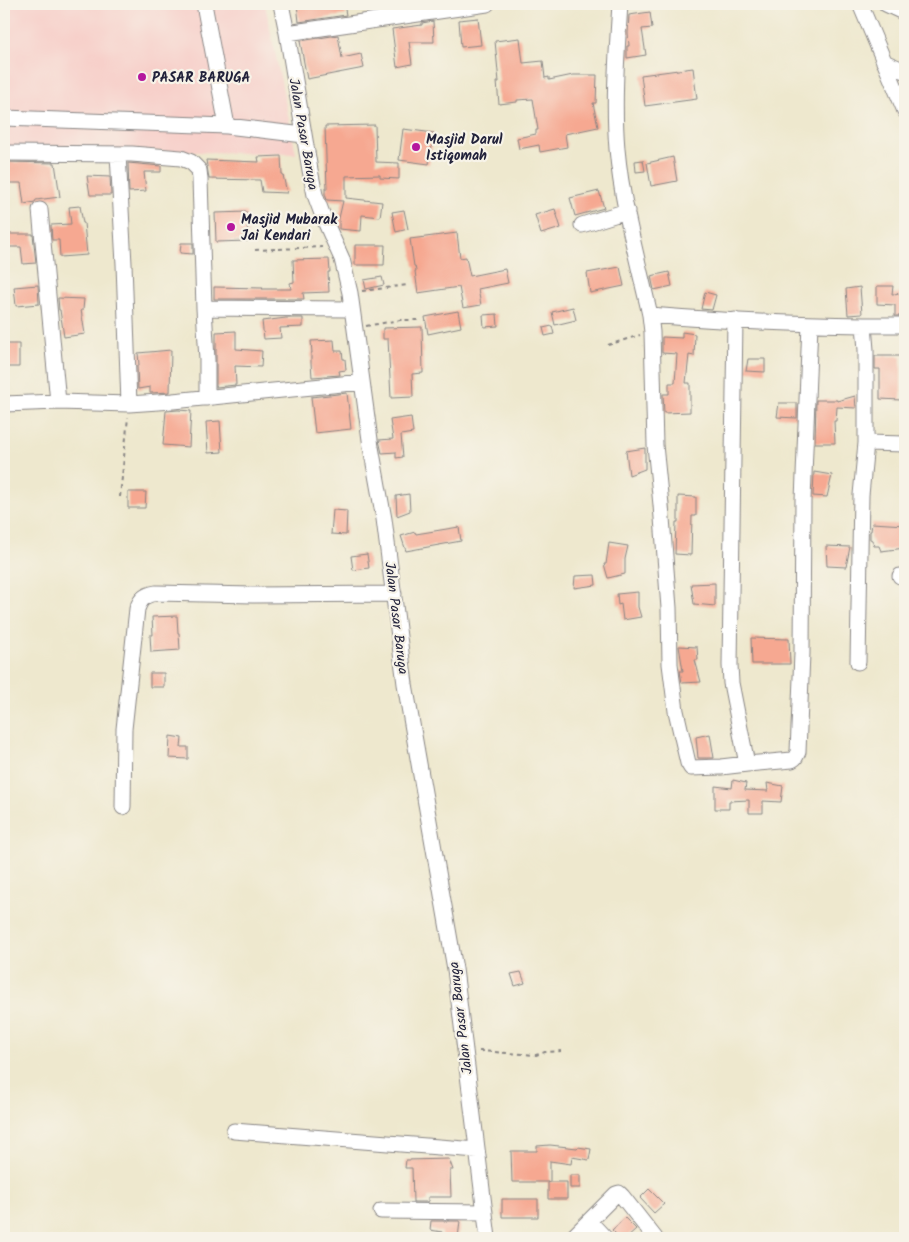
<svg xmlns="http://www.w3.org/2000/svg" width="909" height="1242" font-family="Kalam,sans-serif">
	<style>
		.built { fill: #f7d0ca }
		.building { fill: #f6a891 }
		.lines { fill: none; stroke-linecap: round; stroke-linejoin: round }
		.minor-casing { stroke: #888584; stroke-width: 17 }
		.path { stroke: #888584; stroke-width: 2; stroke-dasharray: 4 4; stroke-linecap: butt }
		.minor { stroke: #fff; stroke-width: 15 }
		.poi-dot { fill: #b5179e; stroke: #f7f3e8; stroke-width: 2 }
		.labels { text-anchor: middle; stroke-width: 4.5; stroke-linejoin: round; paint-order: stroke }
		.poi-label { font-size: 14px; font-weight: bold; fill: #22223b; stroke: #f7f3e8; text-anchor: start }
		.street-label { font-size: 14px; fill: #22223b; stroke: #f7f3e8 }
	</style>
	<rect width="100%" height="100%" fill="#f7f3e8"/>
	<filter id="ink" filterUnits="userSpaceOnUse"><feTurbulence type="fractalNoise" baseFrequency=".02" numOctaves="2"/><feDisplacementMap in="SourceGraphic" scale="10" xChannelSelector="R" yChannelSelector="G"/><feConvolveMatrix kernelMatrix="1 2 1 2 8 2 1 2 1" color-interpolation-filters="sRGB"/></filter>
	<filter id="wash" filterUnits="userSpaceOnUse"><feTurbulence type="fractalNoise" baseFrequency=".0096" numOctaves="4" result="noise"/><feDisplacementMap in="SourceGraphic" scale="20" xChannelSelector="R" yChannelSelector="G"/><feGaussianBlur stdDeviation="1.12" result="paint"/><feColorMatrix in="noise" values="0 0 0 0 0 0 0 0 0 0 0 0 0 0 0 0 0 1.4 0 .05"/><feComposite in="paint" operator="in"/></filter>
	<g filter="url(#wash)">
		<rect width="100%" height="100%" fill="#eee8ce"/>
		<path class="built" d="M18,4H265L296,154L4,148V6Z"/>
		<g id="blocks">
			<path class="building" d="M297,4H344L346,15L299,22Z
				M650,12L652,28L642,29L646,55L627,58V46H629L628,33L629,15Z
				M478,18L481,45L461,47L459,20Z
				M433,21L434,42H409L412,64L397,67L392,29L422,25V23Z
				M338,35L342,58L361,54L364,68L307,79L300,41Z
				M520,38L523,63L543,61L545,78L549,77V80L573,75H597L596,103H593L598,127L565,134L567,147L540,152L539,145L519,149L517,138L536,134V130H538L533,99L517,100V102L499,104L497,82H499L495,41Z
				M693,68L697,99L645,106L641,75Z
				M375,125L376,162L399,163V179L380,178V175L346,176V198L382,202L380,217L362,215L361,231L339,229V218L343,201L327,200L325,194V189H327L325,126Z
				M403,129L434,133L429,164L399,160Z
				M281,156L282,175H283L287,193L262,192L260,180L209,179L206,160L259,162L258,157Z
				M673,157L677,181L651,186L647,163Z
				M643,160L645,171L636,172L635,161Z
				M4,162L55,163L60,197L36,200L35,202L24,204L21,183H4Z
				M128,163L161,166V172H144L146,191L129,192Z
				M87,176L110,177L111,195H90Z
				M599,191L604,208L575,216L570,198Z
				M80,206L83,223H84L87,255L60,257L59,240H52L51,225L71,224L69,207Z
				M555,209L561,228L541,234L535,215Z
				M404,210L408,229L396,232L392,212Z
				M247,212L248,241L216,242L215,213Z
				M457,233L460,258L466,257L470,276L505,269L508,283L478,289L481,305L463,308L459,287L418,293L415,271H416L415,266H414L410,239Z
				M7,234H33L36,263L23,264L21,247H7Z
				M181,243H193V254L180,253Z
				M355,245H385L384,265H355Z
				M329,259L330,272H328L329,292L303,293L304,299H214V287L263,288L262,289H291L290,283L294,282L293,260Z
				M620,267L624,286L590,293L587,273Z
				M669,272L672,286L654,290L651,276Z
				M382,277L384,285L366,289L364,280Z
				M38,285L39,304L16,306L14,287Z
				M877,286H893L892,294L905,293V316H895V305L877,304Z
				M860,287L862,314L848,315L846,289Z
				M705,292L716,295L712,310L701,309Z
				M58,298L84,299L83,310H81L85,334L64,337L60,310H59Z
				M573,307L576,320L555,325L552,312Z
				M458,311L461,327L428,334L425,317Z
				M497,314L498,326L484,327L483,315Z
				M286,318H303V327L280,328L281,338L264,339L262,321Z
				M552,326L554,334L545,336L543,328Z
				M422,327L423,373L412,374L413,397L391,398L388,339H383V328Z
				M236,331V349L262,351L261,367L235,366L236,385L216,387V332Z
				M682,332L695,334L694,356L689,355L686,383H690V412L664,413L663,394H669V383H675L677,354L662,353V337L682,338Z
				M334,340L335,351H342L343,359H345L346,370L339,371L340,375L312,377L311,363V353H312L311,341Z
				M4,344H19V367H4Z
				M171,350L170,392L150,393V387L138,389L137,366L139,365L138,353Z
				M875,356H901V400L880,399V369H875Z
				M748,359H765V372L746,371Z
				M347,393L351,429L315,433L311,397Z
				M855,396L856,408L837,407L836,421H834L835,443H815L816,400H837V401Z
				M779,403H797V418L777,417Z
				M178,410L191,411L189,447L163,445L166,411Z
				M411,417L413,433L401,435L403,457L396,458V452L382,453L379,440L393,439L390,420Z
				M220,421L222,452L208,453L206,422Z
				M645,448V469L629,475L626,451Z
				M814,472L832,475L827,497L813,496Z
				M128,492H146L145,508H128Z
				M409,494L410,511L397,516L396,496Z
				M678,496L696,497V516H692L691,555L675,554L676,522H678Z
				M333,510L347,511L346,535L331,534Z
				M872,523L905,525V548L881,551L879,546H874L872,540L870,539V531H871Z
				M459,527L461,541L406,551L401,536L415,532L416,534Z
				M609,543L628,546L625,559V574L608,578L604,564H606Z
				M826,546L850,547L846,567L827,566Z
				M367,554L369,568L353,570L351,556Z
				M595,575L596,585L574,588L575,576Z
				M715,583V606L694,604L691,584Z
				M638,592V607L641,617L623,620L621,604L618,605L617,594Z
				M177,616L178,633H179L180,650L151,652L150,635H153L152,617Z
				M751,638L789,639L790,664H752Z
				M679,646L697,647L698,660H695L701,682L682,683L680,671H683Z
				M150,673H164V687H150Z
				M710,734L714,758H698L696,737Z
				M170,736L182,738L181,747H188V759L169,758Z
				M733,780L746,783L745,790L768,791L767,783L783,786L781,802L763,801V813H749V800L729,801V809H715V786L732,788Z
				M521,972L525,983L515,986L511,974Z
				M550,1145L577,1148L578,1147L591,1149L589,1160L572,1157L571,1164L550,1161V1182H512L511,1151H537V1146Z
				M449,1159L453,1170H450L451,1197H428V1202H413L412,1168H405L406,1160Z
				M570,1175H580V1188H570Z
				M548,1182H567V1199H548Z
				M649,1189L664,1204L654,1213L640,1198Z
				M502,1199H538V1217H502Z
				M625,1218L636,1229L626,1238H620L612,1230Z
				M431,1221H460L458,1238H442V1232L430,1230Z"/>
		</g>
	</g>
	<g filter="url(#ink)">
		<use href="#blocks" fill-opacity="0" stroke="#888584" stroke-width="1"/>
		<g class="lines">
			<g class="minor-casing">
				<path id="minor" d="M204,4L227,126
					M281,4L287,33L310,170L315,195L324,219L342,259L350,293L371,447L384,519L405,684L455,969L488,1238
					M620,4C617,52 613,101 617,149C622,205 638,261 650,315
					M860,4L905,111
					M886,4L905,13
					M287,33L487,4
					M884,62L905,71
					M4,118L227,126L304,135
					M4,153L132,154L181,158L191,162L199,170L200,179L204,308
					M118,154L124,264L129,404
					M40,210L58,402
					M582,225L627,211
					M735,320L730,665L731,683L747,764
					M810,324L803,500L802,653L798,752L795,758L792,760L747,764L721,767L691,768L688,763L676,711L670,664L669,608L661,505L655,445L652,332L650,315C721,321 792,324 864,325L866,350V443L905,444
					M864,325H905
					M207,398V360L204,308L351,309
					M4,404L58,402L129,404L173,401L362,382
					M900,576H905
					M858,662L861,495L866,443
					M123,807L124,729L137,609C141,598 145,595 156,593L253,595L394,594
					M234,1131L477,1150
					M381,1211L485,1212
					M589,1221L605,1238
					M572,1238L616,1194L619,1193L622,1196L655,1238"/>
			</g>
			<path class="path" d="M255,250L322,247
				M362,291L408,285
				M366,326L400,320H420
				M608,345L640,335
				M120,497L128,417
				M479,1051L536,1055L545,1052L561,1051"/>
			<use href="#minor" class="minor"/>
		</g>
	</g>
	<g class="poi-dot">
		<circle cx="142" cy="77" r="5"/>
		<circle cx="416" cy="147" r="5"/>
		<circle cx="231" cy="227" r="5"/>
	</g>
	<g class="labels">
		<g class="poi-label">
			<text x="152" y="82">PASAR BARUGA</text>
			<text x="426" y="144">Masjid Darul<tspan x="426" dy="16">Istiqomah</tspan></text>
			<text x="241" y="224">Masjid Mubarak<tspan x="241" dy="16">Jai Kendari</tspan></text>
		</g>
		<g class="street-label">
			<text transform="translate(304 134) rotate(80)" y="5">Jalan Pasar Baruga</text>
			<text transform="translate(397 618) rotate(83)" y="5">Jalan Pasar Baruga</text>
			<text transform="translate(460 1018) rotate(-97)" y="5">Jalan Pasar Baruga</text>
		</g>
	</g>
	<rect width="909" height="1242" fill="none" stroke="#f7f3e8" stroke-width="20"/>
</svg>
